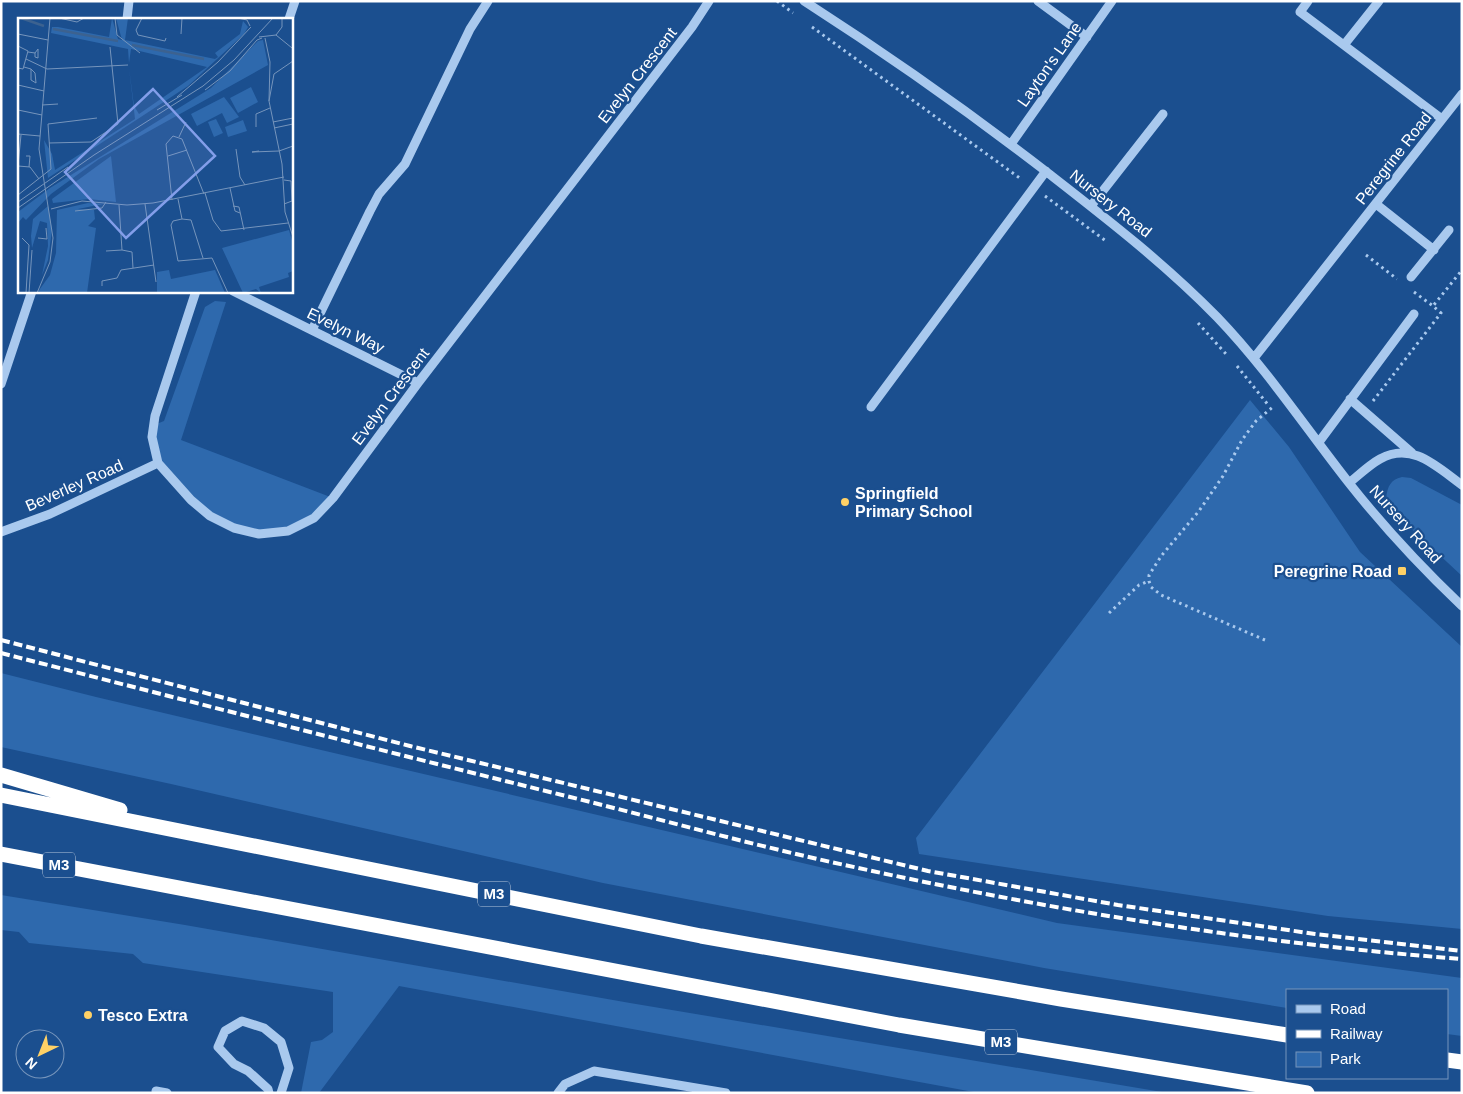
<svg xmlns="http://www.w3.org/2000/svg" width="1463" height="1094" font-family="Helvetica,sans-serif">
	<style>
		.green { fill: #2e69ad }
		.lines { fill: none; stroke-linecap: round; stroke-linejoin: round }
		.path { stroke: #a9c9ee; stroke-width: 3; stroke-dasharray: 2.5 4; stroke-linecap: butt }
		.minor { stroke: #a9c9ee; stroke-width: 9 }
		.highway { stroke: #fff; stroke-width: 15 }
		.rail { stroke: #fff; stroke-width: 4; stroke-dasharray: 9 4; stroke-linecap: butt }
		.poi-dot { fill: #ffd166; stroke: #1b4f8f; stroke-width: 2 }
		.labels { text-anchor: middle; stroke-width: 4.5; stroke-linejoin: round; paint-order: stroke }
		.shield { fill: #1b4f8f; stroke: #bbcadd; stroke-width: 1 }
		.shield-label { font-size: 15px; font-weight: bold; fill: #fff }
		.street-label { font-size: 16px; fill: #fff; stroke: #1b4f8f }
		.poi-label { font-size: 16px; font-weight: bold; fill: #fff; stroke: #1b4f8f; text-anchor: start }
		.inset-river { fill: none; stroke: #3c6290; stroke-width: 2.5 }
		.inset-road { fill: none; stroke: #7695bc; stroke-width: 1 }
		.view { fill: #839eea; fill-opacity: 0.15; stroke: #839eea; stroke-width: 2.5 }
		.inset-edge { fill: none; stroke: #fff; stroke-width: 2.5 }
	</style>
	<rect width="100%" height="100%" fill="#1b4f8f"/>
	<path class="green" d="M215,301L226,302L181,440L333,498L314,518L288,531L259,534L210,516L158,463L154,425L164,421L205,307Z
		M1250,400L1289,447L1360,552L1462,647V929L1328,916L919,854L916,838Z
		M1402,477L1411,478L1462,505V576L1403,521L1386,498C1388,486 1390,480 1402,477Z
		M1,673L96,697L1057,923L1462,978V1036L1447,1034V990H1287V1008L1044,968L603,883L171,784L1,747Z
		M1,895L185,925L630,1003L1168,1093H979L399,986L319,1093H301L311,1042L322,1040L333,1032V992L143,963L133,954L29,943L19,932L1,930Z"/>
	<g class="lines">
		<path class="path" d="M777,1L793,13
			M812,27L1021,179
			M1045,196L1106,241
			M1366,255L1397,279
			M1414,292L1433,306
			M1198,323L1226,354
			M1237,366L1269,406
			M1373,401L1441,313L1433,306L1462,270
			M1109,613L1139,585L1149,581
			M1265,640L1161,595L1151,587L1149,581V575L1162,555L1199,511L1223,476L1242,440L1256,421L1274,406"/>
		<path class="minor" d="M804,1C888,55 969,112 1048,173C1107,219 1164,263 1217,317C1266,368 1305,427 1349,483C1383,526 1422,568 1462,606
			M1038,1L1087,37
			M1308,1L1300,12L1442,119
			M127,19L129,1
			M289,19L295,1
			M1344,45L1379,1
			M1011,144L1112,1
			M1376,204L1434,250
			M1091,206L1163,114
			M1411,277L1449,230
			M196,291L155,416L152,437L158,463L191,500L210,516L234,528L259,534L288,531L314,518L333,498L418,383L692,27L709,1
			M233,291L418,383
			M312,330L370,211L379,194L405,164L470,29L488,1
			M1254,358L1462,94
			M1,384L32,291
			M1350,399L1412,453
			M871,407L1046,171
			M1319,442L1414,314
			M1349,483C1359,475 1369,465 1380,459C1412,441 1437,467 1462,485
			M1,532L50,514L158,463
			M156,1091L167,1093
			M269,1093L268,1089L248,1071L234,1064L218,1047L225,1031L242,1021L264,1028L281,1042L289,1068L281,1093
			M558,1093L565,1084L594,1071L726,1093"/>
		<path class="highway" d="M1,775L120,810
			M1,795L701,936L1061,999L1287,1035
			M1,854L899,1025L1307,1093
			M1447,1060L1462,1062"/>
		<path class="rail" d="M1,640L410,746L928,871L1118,905L1315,934L1462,951
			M1,653C188,701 375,749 562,795C652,817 741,842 831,862C1038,908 1250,943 1462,959"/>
	</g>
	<g class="poi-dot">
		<circle cx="845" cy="502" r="5"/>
		<rect x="1397" y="566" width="10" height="10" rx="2.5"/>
		<circle cx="88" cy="1015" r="5"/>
	</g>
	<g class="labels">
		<g class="shield">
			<rect x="43" y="852.5" width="32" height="25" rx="4"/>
			<rect x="478" y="881.5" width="32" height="25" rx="4"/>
			<rect x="985" y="1029.5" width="32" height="25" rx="4"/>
		</g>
		<g class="shield-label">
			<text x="59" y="870">M3</text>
			<text x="494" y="899">M3</text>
			<text x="1001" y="1047">M3</text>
		</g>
		<g class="street-label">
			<text transform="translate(1049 64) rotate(-55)" y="6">Layton's Lane</text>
			<text transform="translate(637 75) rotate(-52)" y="6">Evelyn Crescent</text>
			<text transform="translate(1393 158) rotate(-52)" y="6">Peregrine Road</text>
			<text transform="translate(1111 203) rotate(38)" y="6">Nursery Road</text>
			<text transform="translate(346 330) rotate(26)" y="6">Evelyn Way</text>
			<text transform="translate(390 396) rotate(-53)" y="6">Evelyn Crescent</text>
			<text transform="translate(74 485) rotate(-24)" y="6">Beverley Road</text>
			<text transform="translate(1406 524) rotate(48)" y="6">Nursery Road</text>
		</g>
		<g class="poi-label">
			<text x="855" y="499">Springfield<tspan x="855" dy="18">Primary School</tspan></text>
			<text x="1392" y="577" text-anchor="end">Peregrine Road</text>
			<text x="98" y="1021">Tesco Extra</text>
		</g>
	</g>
	<g transform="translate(18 18)">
		<rect width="275" height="275" fill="#1b4f8f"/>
		<path d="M94,0L100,21L104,22L98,0H110L107,22L197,41L200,39L197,35L222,16L225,3L230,9L226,16L170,68L30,160L26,122L34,136L37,152L117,101L111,50L116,88L121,96L189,49L113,31L111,45L110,31L33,15L34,9H40L91,19ZM245,22L250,47L81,141L33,176L8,202L5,199L0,205V194L32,170L193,70L240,23ZM233,69L240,84L220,95L212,80ZM206,79L221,99L209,105L204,95L179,108L173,96ZM198,101L205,115L196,119L190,104ZM225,102L229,113L210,119L207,109ZM93,138L98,184L71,181L35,185L34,181ZM70,185L85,186L60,191L76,192L77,201L70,208L78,210L69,275H19L32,257L38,235L39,192ZM30,188L34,212L30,242L24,257L30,228L29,205L22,203L14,230L13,218L15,201ZM271,212L275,226V253L270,255L271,259L241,269L243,275L238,271L225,275L204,230ZM151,252L153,261L197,252L207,275H139V254Z" fill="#2e69ad"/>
		<path class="inset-river" d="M3,0L26,8M35,11L100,23M114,27L186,41"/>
		<path class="inset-road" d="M41,0L59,4L66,0M97,0L99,17L122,35M124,0L118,12L120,17L147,23L148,20M220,0L229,2L232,8M0,16L30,22M163,16L164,0M258,17L274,30M241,19L258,17L264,9V0M247,20L252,44L251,83L264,146L267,194L275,219M0,28L10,33L5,51L0,50M10,34L17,35L20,31V40L17,39V35M8,41L29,51L110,47M6,49L13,51L17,55L18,65L13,62V51M0,67L26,73M187,72L212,53L239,22L244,20M159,79L200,44L233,9M251,83L256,56L275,43M24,87L40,86M0,92L24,97M139,92L164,77M255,104L275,100M238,109V96L252,90M256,110L275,106M0,116L22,118M3,117L0,148L12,149L21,161M161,119L168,104M31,125L73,124L100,106L92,29M218,131L222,159L227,167M241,133L234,134L261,133L275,128M8,138H12L11,149M150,138L169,132M266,162L273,163L274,183L266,186M212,170L217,193L222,195M187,175L195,202L203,213L270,205M0,177L33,151L30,106L79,100M160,181L164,201L155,203L153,207L160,243L194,240L210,275M154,182L148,126L155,118L164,121L186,176M0,184L50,149M127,186L138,264M101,187L104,232L114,234L115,250M215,188L221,189L226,212M0,190L76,137L185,68L216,42L255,0M33,191L64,183L109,187L135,185L266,159M57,193L84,190L88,184M164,201L173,202L185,240M4,220L11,227L8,275M20,220L29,221L28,210M88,233L104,232M84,268V263L99,260L103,252L136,247M11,275L14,232M19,275L32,244L35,220L21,131L32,0"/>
		<path class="view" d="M135,71L197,138L108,220L47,154Z"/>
		<rect width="275" height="275" class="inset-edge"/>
	</g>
	<rect width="1463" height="1094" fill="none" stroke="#ffffff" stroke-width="5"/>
	<rect x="1286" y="989" width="162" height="90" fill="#1b4f8f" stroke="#7695bc"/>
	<rect x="1296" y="1005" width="25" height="8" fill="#a9c9ee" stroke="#7695bc"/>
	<text x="1330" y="1014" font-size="15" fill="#ffffff">Road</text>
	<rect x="1296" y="1030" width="25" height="8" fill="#ffffff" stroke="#7695bc"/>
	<text x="1330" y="1039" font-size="15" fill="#ffffff">Railway</text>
	<rect x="1296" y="1052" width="25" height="15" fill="#2e69ad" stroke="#7695bc"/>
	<text x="1330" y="1064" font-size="15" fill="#ffffff">Park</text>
	<g transform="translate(40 1054) rotate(223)"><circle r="24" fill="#1b4f8f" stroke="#7695bc"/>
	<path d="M0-4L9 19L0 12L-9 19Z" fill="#ffd166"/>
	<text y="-8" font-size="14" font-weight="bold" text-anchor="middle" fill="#ffffff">N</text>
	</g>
</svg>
